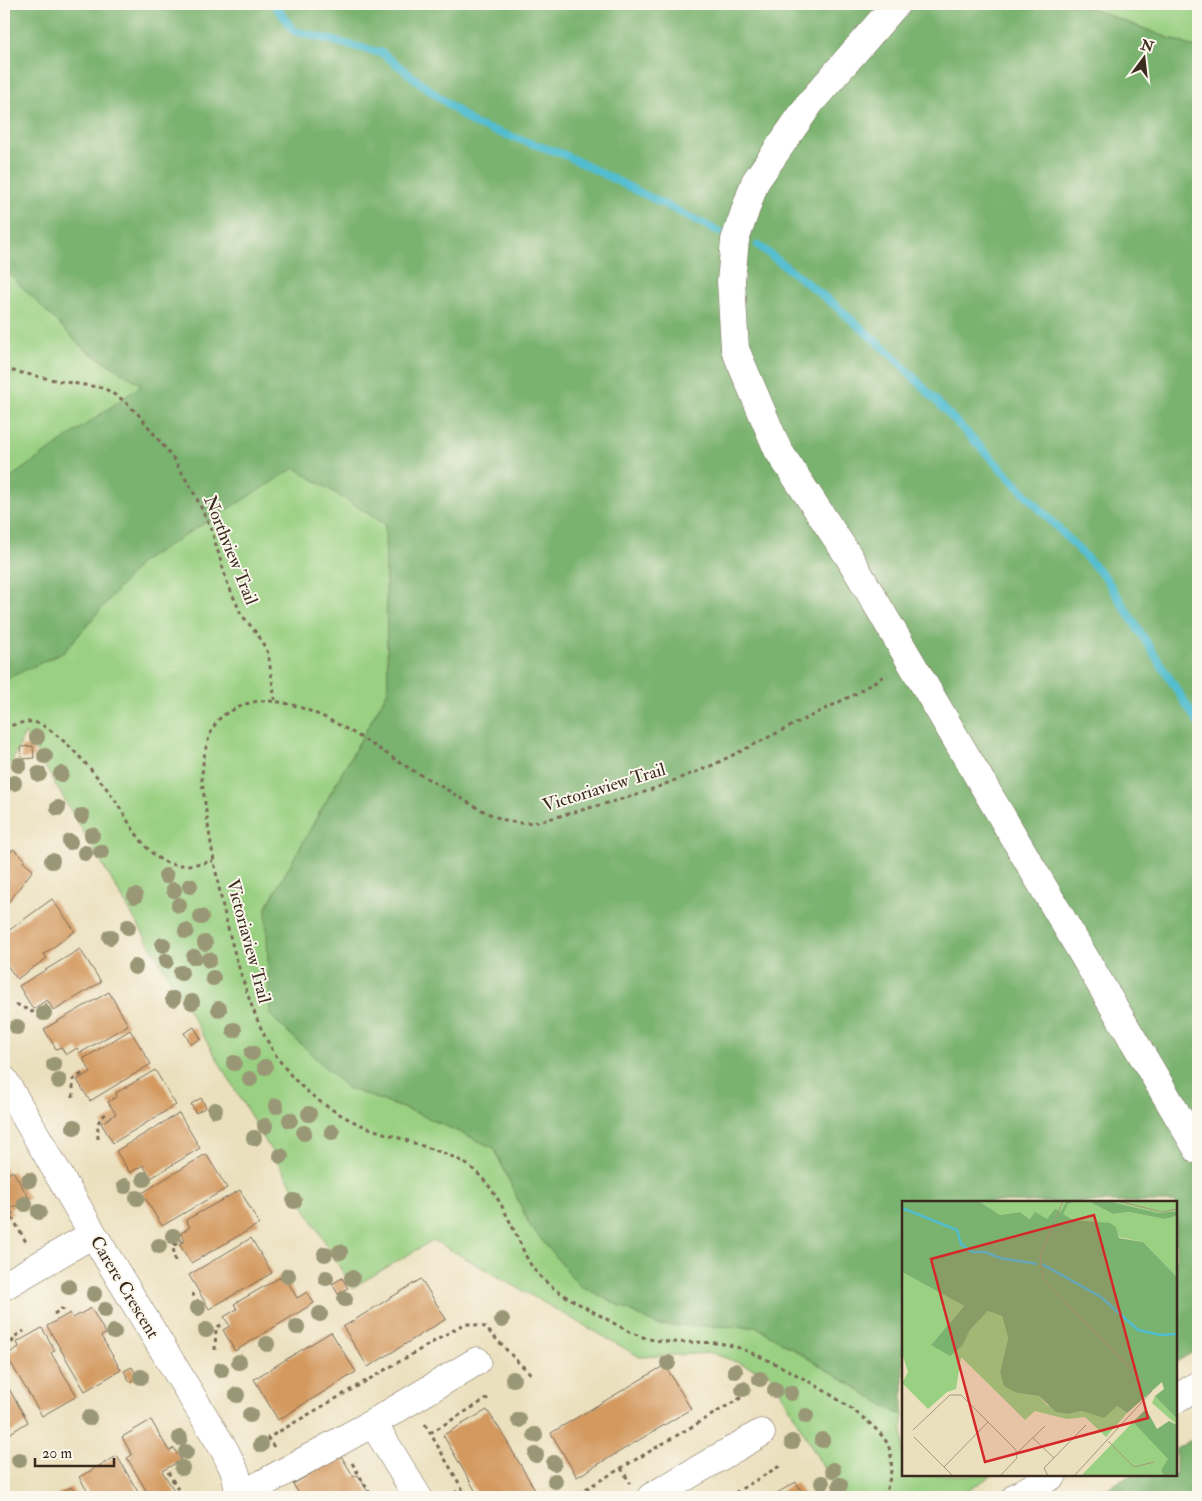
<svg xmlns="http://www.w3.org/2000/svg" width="1202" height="1501" font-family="'IM FELL Double Pica',serif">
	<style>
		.green { fill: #99d082; stroke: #6a7d50 }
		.forest { fill: #7ab270; stroke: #5a6e47 }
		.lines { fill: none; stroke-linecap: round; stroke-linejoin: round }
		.stream { stroke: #53bdd0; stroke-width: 8 }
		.building { fill: #d3995f }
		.minor-casing { stroke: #796a56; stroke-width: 29 }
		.path { stroke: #796a56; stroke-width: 3; stroke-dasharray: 4 4; stroke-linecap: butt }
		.minor { stroke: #fff; stroke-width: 28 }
		.tree { fill: #9a9776 }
		.labels { text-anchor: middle; stroke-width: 4; stroke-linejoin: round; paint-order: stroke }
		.street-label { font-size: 18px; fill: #3b2a1e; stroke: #fbf7ec }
		.inset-river { fill: none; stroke: #53bdd0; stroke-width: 2.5 }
		.inset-road { fill: none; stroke: #a5977e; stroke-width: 1 }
		.view { fill: #d62828; fill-opacity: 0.15; stroke: #d62828; stroke-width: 2.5 }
		.inset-edge { fill: none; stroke: #3b2a1e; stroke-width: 2.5 }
	</style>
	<rect width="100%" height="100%" fill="#fbf7ec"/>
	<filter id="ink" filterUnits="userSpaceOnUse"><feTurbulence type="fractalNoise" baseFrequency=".02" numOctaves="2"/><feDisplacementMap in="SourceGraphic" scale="10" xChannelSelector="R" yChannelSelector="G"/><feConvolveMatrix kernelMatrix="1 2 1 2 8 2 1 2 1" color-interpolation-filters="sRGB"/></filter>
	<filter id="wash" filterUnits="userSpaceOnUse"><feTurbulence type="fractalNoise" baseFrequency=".0096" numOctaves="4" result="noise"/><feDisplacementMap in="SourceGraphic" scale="20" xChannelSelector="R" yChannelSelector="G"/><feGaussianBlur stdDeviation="1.12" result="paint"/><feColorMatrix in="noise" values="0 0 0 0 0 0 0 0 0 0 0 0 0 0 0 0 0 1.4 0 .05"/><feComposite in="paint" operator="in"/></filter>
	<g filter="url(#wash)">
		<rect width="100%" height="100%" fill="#ebe0be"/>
		<path class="green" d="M1079,4H1198V49Z
			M4,269L84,349L143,385L4,482Z
			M295,467L385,524L388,691L266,908L347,1088L417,1113L494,1148L530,1226L657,1325L757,1327L899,1414L903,1412V1475H992L958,1497H840L771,1375L712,1353L640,1357L433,1240L352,1288L25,733L4,779V680L64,652L141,562Z"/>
		<path class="forest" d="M4,4H1079L1198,49V1349L1176,1362V1202H903V1412L899,1414L757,1327L657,1325L579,1285L530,1226L494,1148L417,1113L347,1088L270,1015L266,908L388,691L385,524L295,468L141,562L64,652L4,680V482L142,385L84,349L4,269Z
			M1198,1436V1450L1195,1468L1198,1476V1497H1092L1131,1475H1176V1449Z"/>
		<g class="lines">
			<path class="stream" d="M274,4L294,31L382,53L474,124L563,154L720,232
				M758,245L836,306L896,359L1105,577L1198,723"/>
		</g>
		<g id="blocks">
			<path class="building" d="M33,746L34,758L22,759L21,747Z
				M4,846L11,852L13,849L25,859L23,862L33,870L4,908Z
				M52,899L75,931L44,954L47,958L17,979L4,961V956L8,953L4,947V934Z
				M80,949L101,982L54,1011L47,1000L33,1009L19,986Z
				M109,992L128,1025L80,1053L77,1048L66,1055L61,1047L56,1049L44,1029Z
				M194,1027L201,1039L191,1044L184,1033Z
				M130,1030L151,1064L90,1101L77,1080L91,1072L83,1059Z
				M155,1070L176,1105L113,1143L101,1123L116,1114L108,1102L117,1096L116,1093Z
				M201,1098L206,1107L196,1113L191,1104Z
				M179,1113L200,1148L151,1178L143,1165L130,1173L116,1151Z
				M206,1154L227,1188L162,1226L142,1193Z
				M4,1167L8,1174L13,1171L29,1198L10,1209L13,1214L4,1220Z
				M240,1190L259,1224L191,1263L179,1244L185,1241L181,1233L190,1227L186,1220Z
				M251,1238L272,1273L209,1309L189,1275Z
				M284,1275L297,1298L307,1292L314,1303L235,1351L223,1330L230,1326L224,1317L237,1309L234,1304Z
				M342,1278L348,1288L338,1294L332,1284Z
				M421,1279L446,1319L368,1367L343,1327Z
				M91,1308L106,1334L101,1336L121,1370L85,1391L47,1326L70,1313L73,1318Z
				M42,1328L55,1350L51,1353L77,1396L42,1416L6,1355L19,1347L17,1342Z
				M331,1332L356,1372L278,1420L254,1379Z
				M665,1365L691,1409L577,1477L551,1433Z
				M132,1367L138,1377L130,1382L124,1371Z
				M4,1369L9,1377L4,1380Z
				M4,1380L28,1422L4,1437Z
				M487,1410L499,1428L539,1497H479L443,1435Z
				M151,1420L169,1451L174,1448L181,1460L162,1471L177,1495L173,1497H150L127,1458L132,1455L122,1437Z
				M117,1456L141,1497H91L79,1477Z
				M341,1456L354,1477L358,1475L371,1497H301L293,1484Z
				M796,1482L805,1497H769L777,1493Z
				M71,1487L77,1497H52Z"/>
		</g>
	</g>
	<g filter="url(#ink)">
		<use href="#blocks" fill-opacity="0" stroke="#796a56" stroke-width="1"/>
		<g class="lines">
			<g class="minor-casing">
				<path id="minor" d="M896,4L810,103L755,182L735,240L731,281L735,349L778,450L849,557L1198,1150
					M4,1080L93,1234L225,1451L236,1474L239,1497
					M4,1286L93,1234
					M1176,1399L1198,1385
					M373,1423L418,1497
					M240,1496L373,1423L477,1361
					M651,1497L761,1433
					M1016,1497L1053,1475"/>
			</g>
			<path class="path" d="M4,369L59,381L104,388L123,400L139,415L173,458L194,493L211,528L227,582L241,614L258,635L268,653L275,700
				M4,728C13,725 24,721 33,722C56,725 102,781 115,800C127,819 142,848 161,860C176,869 198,864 213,861
				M4,954L5,952
				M16,1004L32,1012L47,1004
				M73,1097V1080L86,1071
				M98,1139C98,1124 95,1121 109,1112
				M12,1217L26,1242
				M175,1261L173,1246L182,1240
				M192,1293L202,1307L205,1305
				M54,1314L61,1309L67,1311
				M12,1343L14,1337L24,1331
				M215,1350L216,1328L224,1323
				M425,1424L467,1497
				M430,1433L488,1398
				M274,1447L268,1438L464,1324H472L485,1327L517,1361L531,1374
				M352,1463L372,1497
				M621,1468L630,1483
				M168,1472L180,1493L173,1497
				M447,1497L462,1489
				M572,1497L744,1396
				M728,1497L783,1464
				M884,1497C890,1481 895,1462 888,1445C874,1413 764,1353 729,1345C702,1339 673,1346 646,1338C627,1332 609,1320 592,1311C570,1299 545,1286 531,1265C527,1259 524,1252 521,1245C507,1216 494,1183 466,1164C451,1154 433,1150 417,1144C400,1138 383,1133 366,1127C334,1114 302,1092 282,1064C262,1037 251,1006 241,974C224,921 214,866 206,811C205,801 203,790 202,780C202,761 207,730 222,716C223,715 233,710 235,709C240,707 244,704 249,703C295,690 363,739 401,763C418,774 436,783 454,794C473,805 500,823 523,823C528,823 533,822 538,822L640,794L713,765L855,694L887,674"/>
			<use href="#minor" class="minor"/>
		</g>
		<g class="tree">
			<circle cx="37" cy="737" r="8"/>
			<circle cx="45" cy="756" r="8"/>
			<circle cx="19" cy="765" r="8"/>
			<circle cx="39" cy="774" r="8"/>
			<circle cx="61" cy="774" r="8"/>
			<circle cx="14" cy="783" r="8"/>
			<circle cx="58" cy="808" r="8"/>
			<circle cx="82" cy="816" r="8"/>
			<circle cx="92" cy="835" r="8"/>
			<circle cx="70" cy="842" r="8"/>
			<circle cx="101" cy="852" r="8"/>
			<circle cx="85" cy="853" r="8"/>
			<circle cx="52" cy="861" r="8"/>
			<circle cx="166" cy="876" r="8"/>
			<circle cx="190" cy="886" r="8"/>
			<circle cx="174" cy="890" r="8"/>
			<circle cx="135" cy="896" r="8"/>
			<circle cx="179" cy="905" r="8"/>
			<circle cx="201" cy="917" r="8"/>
			<circle cx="128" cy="927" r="8"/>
			<circle cx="186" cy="931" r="8"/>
			<circle cx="110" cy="937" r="8"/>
			<circle cx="205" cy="943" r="8"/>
			<circle cx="163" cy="945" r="8"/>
			<circle cx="194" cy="957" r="8"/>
			<circle cx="209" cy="960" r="8"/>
			<circle cx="166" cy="961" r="8"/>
			<circle cx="135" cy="967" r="8"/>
			<circle cx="181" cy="973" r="8"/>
			<circle cx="213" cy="978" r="8"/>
			<circle cx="173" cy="999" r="8"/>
			<circle cx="192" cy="1002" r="8"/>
			<circle cx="219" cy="1009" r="8"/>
			<circle cx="44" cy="1013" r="8"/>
			<circle cx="17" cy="1027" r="8"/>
			<circle cx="234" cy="1030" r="8"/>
			<circle cx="252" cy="1053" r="8"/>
			<circle cx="234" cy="1063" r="8"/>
			<circle cx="54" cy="1065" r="8"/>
			<circle cx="265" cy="1067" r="8"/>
			<circle cx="250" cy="1079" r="8"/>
			<circle cx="59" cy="1081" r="8"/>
			<circle cx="276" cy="1106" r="8"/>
			<circle cx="215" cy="1110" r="8"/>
			<circle cx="309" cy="1114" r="8"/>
			<circle cx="290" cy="1120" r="8"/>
			<circle cx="265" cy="1126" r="8"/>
			<circle cx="74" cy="1127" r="8"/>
			<circle cx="332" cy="1132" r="8"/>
			<circle cx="304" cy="1133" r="8"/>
			<circle cx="254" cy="1138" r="8"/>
			<circle cx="281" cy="1156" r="8"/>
			<circle cx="144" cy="1179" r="8"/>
			<circle cx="29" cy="1180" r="8"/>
			<circle cx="125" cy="1186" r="8"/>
			<circle cx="137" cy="1198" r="8"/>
			<circle cx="294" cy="1201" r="8"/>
			<circle cx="25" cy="1204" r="8"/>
			<circle cx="39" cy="1212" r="8"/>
			<circle cx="173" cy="1236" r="8"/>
			<circle cx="159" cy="1246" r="8"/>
			<circle cx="340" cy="1252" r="8"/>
			<circle cx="325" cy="1254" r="8"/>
			<circle cx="288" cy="1276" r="8"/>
			<circle cx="326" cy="1278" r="8"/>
			<circle cx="352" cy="1278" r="8"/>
			<circle cx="69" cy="1287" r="8"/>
			<circle cx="94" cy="1294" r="8"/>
			<circle cx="345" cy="1299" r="8"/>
			<circle cx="198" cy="1308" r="8"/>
			<circle cx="105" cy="1310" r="8"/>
			<circle cx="320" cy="1314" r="8"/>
			<circle cx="502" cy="1320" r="8"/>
			<circle cx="297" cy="1327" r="8"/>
			<circle cx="206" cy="1330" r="8"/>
			<circle cx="114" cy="1332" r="8"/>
			<circle cx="267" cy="1344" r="8"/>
			<circle cx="239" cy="1362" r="8"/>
			<circle cx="668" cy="1363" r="8"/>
			<circle cx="221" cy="1370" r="8"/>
			<circle cx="735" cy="1371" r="8"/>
			<circle cx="141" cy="1377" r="8"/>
			<circle cx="513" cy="1379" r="8"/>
			<circle cx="760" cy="1379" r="8"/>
			<circle cx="743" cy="1389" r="8"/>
			<circle cx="775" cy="1390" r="8"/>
			<circle cx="791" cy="1393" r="8"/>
			<circle cx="237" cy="1395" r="8"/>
			<circle cx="250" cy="1415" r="8"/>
			<circle cx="806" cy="1416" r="8"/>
			<circle cx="89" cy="1418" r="8"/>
			<circle cx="519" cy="1420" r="8"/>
			<circle cx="535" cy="1435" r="8"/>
			<circle cx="180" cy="1438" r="8"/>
			<circle cx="822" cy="1440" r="8"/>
			<circle cx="792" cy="1442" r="8"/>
			<circle cx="261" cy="1445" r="8"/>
			<circle cx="186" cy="1452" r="8"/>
			<circle cx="536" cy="1455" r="8"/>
			<circle cx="19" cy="1460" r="8"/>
			<circle cx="554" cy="1463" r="8"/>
			<circle cx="182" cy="1468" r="8"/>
			<circle cx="833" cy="1470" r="8"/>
			<circle cx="555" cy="1481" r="8"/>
			<circle cx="822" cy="1483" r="8"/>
			<circle cx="840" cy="1485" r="8"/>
		</g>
	</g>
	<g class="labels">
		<g class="street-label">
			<text transform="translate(231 550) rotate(68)" y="6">Northview Trail</text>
			<text transform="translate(604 787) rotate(-17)" y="6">Victoriaview Trail</text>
			<text transform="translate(249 941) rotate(75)" y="6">Victoriaview Trail</text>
			<text transform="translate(125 1287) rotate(59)" y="6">Carere Crescent</text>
		</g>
	</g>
	<g transform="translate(902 1201)">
		<rect width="275" height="275" fill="#ebe0be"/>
		<path d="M77,0H165L151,32L118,11L98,14ZM175,0H186L211,13L227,11L263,18L275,15V76L241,41L217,36L214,26L208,23L171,19L160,13L166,3ZM206,0H275V10L256,12ZM0,71L62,105L30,143L61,144L68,129L86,110L100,115L106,137L98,171L115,192L137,195L145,204L166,213L180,210L202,216L215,205L225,212L204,236L183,216L165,218L133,210L123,219L59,156L54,188L45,191L26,208L0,182L6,171L0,152ZM253,195L275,218V224L250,202ZM231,221L267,258L259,269L262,275H179Z" fill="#99d082"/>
		<path d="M0,0H77L98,14L118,11L128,18L133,11L145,18L153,8L159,11L165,0H175L166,3L161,13L171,19L208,22L214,26L217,37L241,41L275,76V218L253,195L262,188L260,181L225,212L215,205L202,217L180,210L166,213L154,211L137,195L115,192L102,185L98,171L106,137L100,115L86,110L68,129L61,144L48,155L29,144L62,105L0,71ZM186,0H206L256,12L275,10V15L263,18L227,11L211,13ZM244,208L255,228L267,220L275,224V275H262L259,269L266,258L231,221Z" fill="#7ab270"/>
		<path class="inset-river" d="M0,7L55,29L59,43L70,51H83L98,57L135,63M140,63L199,96L236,129L258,134L275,133"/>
		<path class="inset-road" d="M161,0L138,55L141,78L250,190L172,275M216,0L260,11L275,8M11,229L48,194H59L114,249L115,257L98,275M12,236L51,275M131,237L152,257M206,240L232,266L252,261M116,251L143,225M42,266L86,221M146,275L142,267L184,224"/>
		<path class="view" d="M192,14L246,217L83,261L29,58Z"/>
		<rect width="275" height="275" class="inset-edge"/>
	</g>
	<rect width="1202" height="1501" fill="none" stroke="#fbf7ec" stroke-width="20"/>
	<g transform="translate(1144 58) rotate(15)" stroke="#fbf7ec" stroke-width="4" paint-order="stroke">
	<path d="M0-4L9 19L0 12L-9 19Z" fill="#3b2a1e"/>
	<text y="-8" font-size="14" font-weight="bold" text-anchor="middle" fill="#3b2a1e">N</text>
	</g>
	<path d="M35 1458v8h79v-8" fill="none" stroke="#3b2a1e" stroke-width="2.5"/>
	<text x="42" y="1458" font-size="15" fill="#3b2a1e" stroke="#fbf7ec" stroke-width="4" paint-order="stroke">20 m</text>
</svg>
